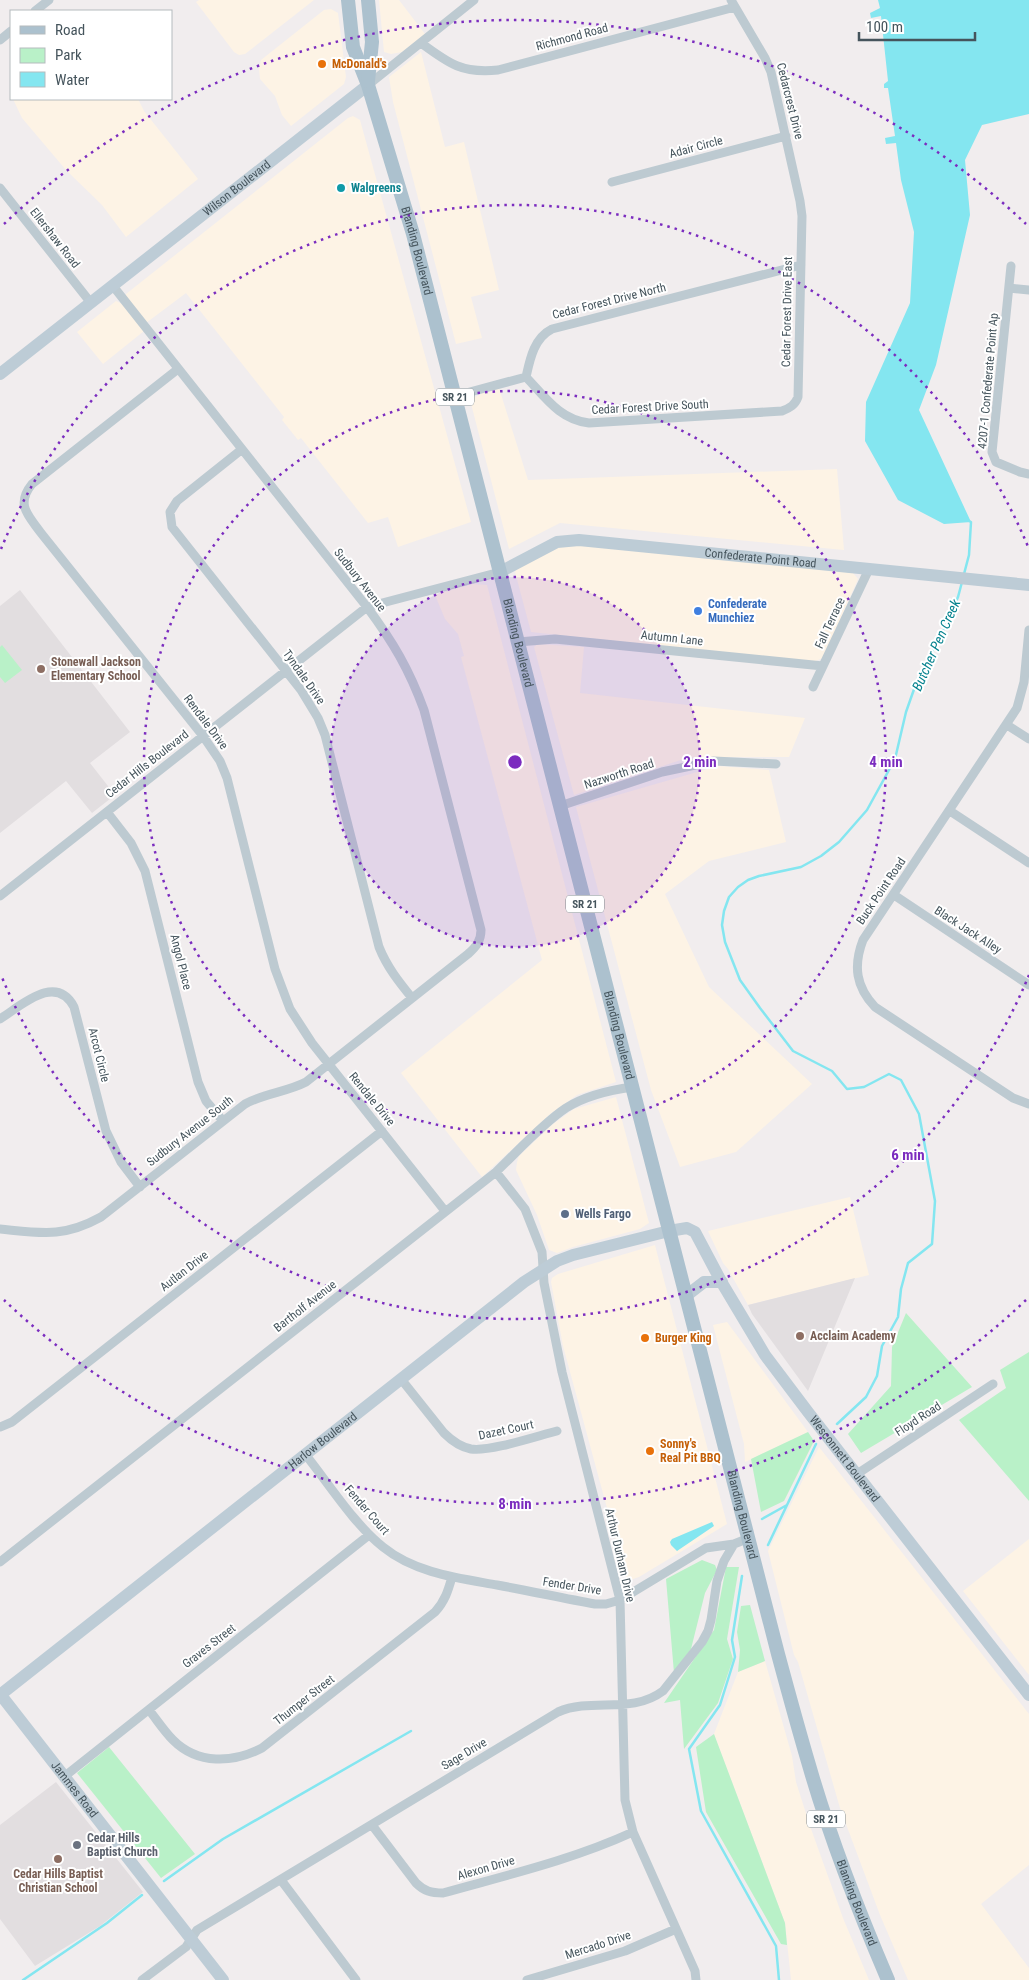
<svg xmlns="http://www.w3.org/2000/svg" width="1029" height="1980" font-family="'Roboto Condensed',sans-serif">
	<style>
		.commercial { fill: #fdf3e5 }
		.education { fill: #e2dee0 }
		.green { fill: #b9f1c8 }
		.water { fill: #84e6f0 }
		.lines { fill: none; stroke-linecap: round; stroke-linejoin: round }
		.stream { stroke: #84e6f0; stroke-width: 2.5 }
		.street { stroke: #bdcad1; stroke-width: 9 }
		.secondary { stroke: #bdccd6; stroke-width: 12 }
		.primary { stroke: #acc1ce; stroke-width: 14 }
		.ring { fill: none; stroke: #7b2cbf; stroke-width: 2.5; stroke-dasharray: 2.5 5 }
		.food-dot { fill: #e8710a; stroke: #fff; stroke-width: 2 }
		.culture-dot { fill: #0f9aa8; stroke: #fff; stroke-width: 2 }
		.shop-dot { fill: #3f7fe0; stroke: #fff; stroke-width: 2 }
		.education-dot { fill: #8d6e63; stroke: #fff; stroke-width: 2 }
		.service-dot { fill: #5c6f8a; stroke: #fff; stroke-width: 2 }
		.worship-dot { fill: #6b7280; stroke: #fff; stroke-width: 2 }
		.labels { text-anchor: middle; stroke-width: 4; stroke-linejoin: round; paint-order: stroke }
		.shield { fill: #fff; stroke: #7d878d; stroke-width: 1 }
		.shield-label { font-size: 11px; font-weight: bold; fill: #45545c }
		.street-label { font-size: 12px; fill: #45545c; stroke: #fff }
		.food-label { font-size: 12px; font-weight: bold; fill: #c56008; stroke: #fff; text-anchor: start }
		.culture-label { font-size: 12px; font-weight: bold; fill: #0d838f; stroke: #fff; text-anchor: start }
		.shop-label { font-size: 12px; font-weight: bold; fill: #366cbe; stroke: #fff; text-anchor: start }
		.education-label { font-size: 12px; font-weight: bold; fill: #785e54; stroke: #fff; text-anchor: start }
		.service-label { font-size: 12px; font-weight: bold; fill: #4e5e75; stroke: #fff; text-anchor: start }
		.worship-label { font-size: 12px; font-weight: bold; fill: #5b616d; stroke: #fff; text-anchor: start }
		.water-label { font-size: 14px; font-style: italic; fill: #07838f; stroke: #fff }
		.centre { fill: #7b2cbf; stroke: #fff; stroke-width: 2.5 }
		.ring-label { font-size: 15px; text-anchor: middle; font-weight: bold; fill: #7b2cbf; stroke: #fff; stroke-width: 4; stroke-linejoin: round; paint-order: stroke }
	</style>
	<rect width="100%" height="100%" fill="#f1edee"/>
	<path class="commercial" d="M199,0H314L245,54L239,55L234,52L196,2Z
		M379,0H399L425,34L402,52L391,54L384,52Z
		M331,9L338,13L346,77L344,84L291,126L282,115L275,96L260,79L259,69L261,60L324,10Z
		M421,52L445,147L464,142L499,290L471,297L482,338L456,344L393,102L389,77Z
		M13,99H138L144,111L198,179L126,237L102,205L66,170L22,118Z
		M353,116L360,120L471,522L398,547L388,517L368,523L301,438L298,440L282,420L284,417L186,293L146,323L126,296V294L348,118Z
		M116,301L122,304L144,331L103,364L77,332Z
		M499,388L528,480L837,469L844,550L560,523L509,549L470,400L484,392Z
		M564,545L609,547L853,573L858,579L823,658L813,662L531,632L515,572L517,568Z
		M472,584L487,585L616,1082L577,1095L550,1114L482,1177L401,1073L542,960L461,657L464,656L458,634L445,619L435,595Z
		M538,644L584,647L580,693L805,718L789,757H690L574,795L534,647Z
		M718,766L769,770L786,842L709,861L665,894L709,987L812,1084L736,1152L680,1167L651,1090L576,807Z
		M616,1097L649,1223L640,1229L573,1247L557,1253L549,1250L537,1215L516,1170L517,1162L519,1156L553,1124L574,1109Z
		M850,1197L869,1275L748,1305L728,1269L723,1263L708,1231Z
		M655,1245L727,1524L639,1577L630,1580L626,1578L563,1346L551,1282L552,1278L558,1274Z
		M727,1322L808,1432L745,1462L744,1444L713,1325Z
		M819,1447L1029,1714V1865L981,1904L1029,1968V1980H908L880,1915L840,1808L798,1662L794,1655L768,1551Z
		M1029,1539V1675L963,1591Z
		M765,1661L792,1756L796,1782L810,1826L843,1918L869,1980H791L785,1923L714,1734L738,1672Z"/>
	<path class="education" d="M20,590L130,732L90,763L115,795L92,813L66,781L0,833V606Z
		M855,1278L808,1391L752,1314L748,1305Z
		M56,1782L143,1892L100,1926L35,1966L0,1919V1825Z"/>
	<path class="green" d="M2,645L22,670L5,683L0,677V647Z
		M906,1313L972,1387L861,1453L848,1434L891,1386L892,1347Z
		M1029,1352V1501L959,1420L1006,1388L1000,1370Z
		M808,1432L814,1441L784,1501L761,1512L751,1459Z
		M702,1560L715,1565L717,1570L705,1593L691,1649L674,1673L666,1579Z
		M726,1567H739L727,1639L733,1659L718,1703L684,1749L680,1700L664,1703L714,1630Z
		M750,1605L765,1661L738,1672L740,1650L737,1632L741,1606Z
		M714,1734L785,1923L787,1945L781,1944L706,1812L696,1747Z
		M109,1747L195,1854L161,1878L77,1773Z"/>
	<path class="water" d="M878,0H1029V114L982,125L965,160L970,215L936,365L919,410L971,522L944,524L898,500L865,441L866,402L910,303L914,232L901,180L896,143L886,144L885,138L895,136L888,88H884V84L888,81L881,16L871,18L870,13L880,8Z
		M712,1522L714,1526L677,1551L671,1545L670,1542L672,1539Z"/>
	<g class="lines">
		<path class="stream" d="M964,574L969,555L971,522L969,521
			M837,1424L866,1397L877,1376L882,1346L898,1317L901,1289L908,1263L932,1244L935,1201L919,1114L901,1080L889,1074L864,1087L847,1089L832,1071L793,1051L760,1008L740,980L725,942L722,925L724,911L729,897L738,887L748,880L759,876L801,867L821,856L839,842L867,810L895,759L906,712L918,678L944,629L958,597L962,582
			M762,1519L787,1505
			M768,1545L816,1444
			M742,1576L732,1640L735,1657L720,1705L689,1749L701,1811L776,1946L779,1980
			M164,1881L223,1839L411,1731
			M23,1980L107,1923L142,1895"/>
		<path class="street" d="M35,11L49,0
			M0,40L11,31
			M421,43C448,63 462,74 498,70L735,7
			M368,85L474,0
			M612,182L786,136
			M0,188L91,303
			M1011,266L992,452L996,462L1020,472L1029,474
			M1009,288L1029,290
			M178,369L32,484C15,505 29,516 41,533L203,736L220,761L227,778L275,969L290,1009L312,1043L445,1211
			M526,377C545,397 560,420 589,423L782,411C790,408 795,405 798,397L802,216L800,201L771,72L765,58L731,0
			M526,377C530,359 534,338 552,329L801,265
			M455,396L526,377
			M241,450L177,501L170,512L172,527L301,690L318,718L325,735L379,947C387,967 399,982 412,998
			M1029,630L1024,682L1017,708L863,940C853,966 856,987 875,1007L1013,1098L1029,1104
			M518,642L555,639L823,666
			M813,687L869,569
			M1007,725L1029,739
			M560,806L662,772L714,761L776,764
			M950,811L1029,863
			M107,812L131,843L145,871L198,1082L206,1101L223,1121
			M894,895L1029,985
			M0,896L367,607L500,572
			M0,1019C22,1005 56,973 74,1007L106,1131L121,1162L140,1187
			M496,1172L525,1209L542,1252L544,1283L562,1372L620,1600L625,1800L633,1832L695,1971L696,1980
			M0,1229C41,1233 63,1238 101,1217L245,1104C265,1093 287,1092 306,1082L468,954C476,947 481,941 481,930L424,710C409,669 393,642 367,607L113,286
			M401,1379L444,1433C452,1441 461,1447 471,1449C489,1452 537,1436 557,1431
			M0,1427L12,1422L382,1131
			M305,1454C329,1484 354,1524 383,1547C415,1573 458,1578 497,1585C530,1591 562,1598 595,1604H606L620,1600L706,1548L734,1544
			M857,1474L993,1384
			M0,1562L496,1172C517,1152 542,1124 566,1108C585,1096 610,1090 633,1087
			M149,1710C157,1720 164,1731 173,1740C198,1765 233,1763 262,1748L435,1612C445,1601 448,1591 452,1577
			M65,1776L369,1535
			M372,1825L416,1883C424,1891 431,1893 443,1893C507,1875 572,1860 633,1832
			M281,1880L356,1980
			M142,1980L186,1947L197,1930L558,1712C593,1697 631,1715 663,1691L702,1642L708,1631L711,1620L717,1581L724,1561L734,1544L749,1538
			M527,1980L625,1951L676,1929"/>
		<g class="secondary">
			<path id="s1" d="M0,374L368,85"/>
			<path id="s2" d="M500,572L557,542L579,540L1029,585"/>
			<path d="M686,1296L704,1282H722"/>
			<path id="s3" d="M0,1694L223,1980"/>
			<path id="s4" d="M0,1695L524,1282L557,1261L573,1255L669,1231L687,1228L695,1232L722,1283L765,1355L808,1412L1029,1695"/>
		</g>
		<g class="primary">
			<path id="s5" d="M348,0L353,47L368,85L413,234L778,1654C788,1691 798,1728 809,1765C830,1838 858,1910 888,1980"/>
			<path d="M368,0L372,42L368,81"/>
		</g>
	</g>
	<circle cx="515" cy="762" r="185" fill="#7b2cbf" fill-opacity=".12"/>
	<g class="ring">
		<circle cx="515" cy="762" r="185"/>
		<circle cx="515" cy="762" r="371"/>
		<path d="M1029 975A556 556 0 0 1 1 975M1 549A556 556 0 0 1 1029 549"/>
		<path d="M1026 1300A742 742 0 0 1 4 1300M4 224A742 742 0 0 1 1026 224"/>
	</g>
	<g class="food-dot">
		<circle cx="322" cy="64" r="5"/>
		<circle cx="645" cy="1338" r="5"/>
		<circle cx="650" cy="1451" r="5"/>
	</g>
	<circle class="culture-dot" cx="341" cy="188" r="5"/>
	<circle class="shop-dot" cx="698" cy="611" r="5"/>
	<g class="education-dot">
		<circle cx="41" cy="669" r="5"/>
		<circle cx="800" cy="1336" r="5"/>
		<circle cx="58" cy="1859" r="5"/>
	</g>
	<circle class="service-dot" cx="565" cy="1214" r="5"/>
	<circle class="worship-dot" cx="77" cy="1845" r="5"/>
	<g class="labels">
		<g class="shield">
			<rect x="436" y="388.5" width="38" height="17" rx="4"/>
			<rect x="566" y="895.5" width="38" height="17" rx="4"/>
			<rect x="807" y="1810.5" width="38" height="17" rx="4"/>
		</g>
		<g class="shield-label">
			<text x="455" y="401">SR 21</text>
			<text x="585" y="908">SR 21</text>
			<text x="826" y="1823">SR 21</text>
		</g>
		<g class="street-label">
			<text transform="translate(572 37) rotate(-15)" y="4">Richmond Road</text>
			<text transform="translate(790 101) rotate(76)" y="4">Cedarcrest Drive</text>
			<text transform="translate(696 147) rotate(-15)" y="4">Adair Circle</text>
			<text dy="4" stroke="none"><textPath href="#s1" startOffset="301">Wilson Boulevard</textPath></text>
			<text transform="translate(55 238) rotate(52)" y="4">Ellershaw Road</text>
			<text dy="4" stroke="none"><textPath href="#s5" startOffset="261">Blanding Boulevard</textPath></text>
			<text transform="translate(609 301) rotate(-14)" y="4">Cedar Forest Drive North</text>
			<text transform="translate(787 312) rotate(-89)" y="4">Cedar Forest Drive East</text>
			<text transform="translate(988 381) rotate(-85)" y="4">4207-1 Confederate Point Ap</text>
			<text transform="translate(650 407) rotate(-3)" y="4">Cedar Forest Drive South</text>
			<text dy="4" stroke="none"><textPath href="#s2" startOffset="269">Confederate Point Road</textPath></text>
			<text transform="translate(360 580) rotate(52)" y="4">Sudbury Avenue</text>
			<text transform="translate(830 623) rotate(-65)" y="4">Fall Terrace</text>
			<text transform="translate(672 638) rotate(6)" y="4">Autumn Lane</text>
			<text dy="4" stroke="none"><textPath href="#s5" startOffset="666">Blanding Boulevard</textPath></text>
			<text transform="translate(304 677) rotate(55)" y="4">Tyndale Drive</text>
			<text transform="translate(206 722) rotate(53)" y="4">Rendale Drive</text>
			<text transform="translate(147 764) rotate(-38)" y="4">Cedar Hills Boulevard</text>
			<text transform="translate(619 774) rotate(-18)" y="4">Nazworth Road</text>
			<text transform="translate(881 891) rotate(-56)" y="4">Buck Point Road</text>
			<text transform="translate(968 930) rotate(33)" y="4">Black Jack Alley</text>
			<text transform="translate(181 962) rotate(76)" y="4">Angol Place</text>
			<text dy="4" stroke="none"><textPath href="#s5" startOffset="1071">Blanding Boulevard</textPath></text>
			<text transform="translate(99 1055) rotate(76)" y="4">Arcot Circle</text>
			<text transform="translate(372 1099) rotate(51)" y="4">Rendale Drive</text>
			<text transform="translate(190 1131) rotate(-38)" y="4">Sudbury Avenue South</text>
			<text transform="translate(184 1271) rotate(-38)" y="4">Autlan Drive</text>
			<text transform="translate(305 1306) rotate(-38)" y="4">Bartholf Avenue</text>
			<text transform="translate(918 1419) rotate(-33)" y="4">Floyd Road</text>
			<text transform="translate(506 1430) rotate(-12)" y="4">Dazet Court</text>
			<text dy="4" stroke="none"><textPath href="#s4" startOffset="411">Harlow Boulevard</textPath></text>
			<text dy="4" stroke="none"><textPath href="#s4" startOffset="1122">Wesconnett Boulevard</textPath></text>
			<text transform="translate(367 1510) rotate(49)" y="4">Fender Court</text>
			<text dy="4" stroke="none"><textPath href="#s5" startOffset="1566">Blanding Boulevard</textPath></text>
			<text transform="translate(620 1555) rotate(77)" y="4">Arthur Durham Drive</text>
			<text transform="translate(572 1586) rotate(9)" y="4">Fender Drive</text>
			<text transform="translate(209 1646) rotate(-38)" y="4">Graves Street</text>
			<text transform="translate(304 1700) rotate(-38)" y="4">Thumper Street</text>
			<text transform="translate(464 1754) rotate(-31)" y="4">Sage Drive</text>
			<text dy="4" stroke="none"><textPath href="#s3" startOffset="121">Jammes Road</textPath></text>
			<text transform="translate(486 1868) rotate(-16)" y="4">Alexon Drive</text>
			<text dy="4" stroke="none"><textPath href="#s5" startOffset="1971">Blanding Boulevard</textPath></text>
			<text transform="translate(598 1945) rotate(-18)" y="4">Mercado Drive</text>
		</g>
		<g class="food-label">
			<text x="332" y="68">McDonald's</text>
			<text x="655" y="1342">Burger King</text>
			<text x="660" y="1448">Sonny's<tspan x="660" dy="14">Real Pit BBQ</tspan></text>
		</g>
		<g class="culture-label">
			<text x="351" y="192">Walgreens</text>
		</g>
		<g class="shop-label">
			<text x="708" y="608">Confederate<tspan x="708" dy="14">Munchiez</tspan></text>
		</g>
		<g class="education-label">
			<text x="51" y="666">Stonewall Jackson<tspan x="51" dy="14">Elementary School</tspan></text>
			<text x="810" y="1340">Acclaim Academy</text>
			<text x="58" y="1878" text-anchor="middle">Cedar Hills Baptist<tspan x="58" dy="14">Christian School</tspan></text>
		</g>
		<g class="service-label">
			<text x="575" y="1218">Wells Fargo</text>
		</g>
		<g class="worship-label">
			<text x="87" y="1842">Cedar Hills<tspan x="87" dy="14">Baptist Church</tspan></text>
		</g>
		<g class="water-label">
			<text transform="translate(936 645) rotate(-66)" y="5">Butcher Pen Creek</text>
		</g>
	</g>
	<circle cx="515" cy="762" r="8" class="centre"/>
	<g class="ring-label">
		<text x="700" y="767">2 min</text>
		<text x="886" y="767">4 min</text>
		<text x="908" y="1160">6 min</text>
		<text x="515" y="1509">8 min</text>
	</g>
	<rect x="10" y="10" width="162" height="90" fill="#ffffff" stroke="#b5bbbe"/>
	<rect x="20" y="26" width="25" height="8" fill="#acc1ce" stroke="#b5bbbe"/>
	<text x="55" y="35" font-size="15" fill="#45545c">Road</text>
	<rect x="20" y="48" width="25" height="15" fill="#b9f1c8" stroke="#b5bbbe"/>
	<text x="55" y="60" font-size="15" fill="#45545c">Park</text>
	<rect x="20" y="72" width="25" height="15" fill="#84e6f0" stroke="#b5bbbe"/>
	<text x="55" y="85" font-size="15" fill="#45545c">Water</text>
	<path d="M859 32v8h116v-8" fill="none" stroke="#45545c" stroke-width="2.5"/>
	<text x="866" y="32" font-size="15" fill="#45545c" stroke="#ffffff" stroke-width="4" paint-order="stroke">100 m</text>
</svg>
